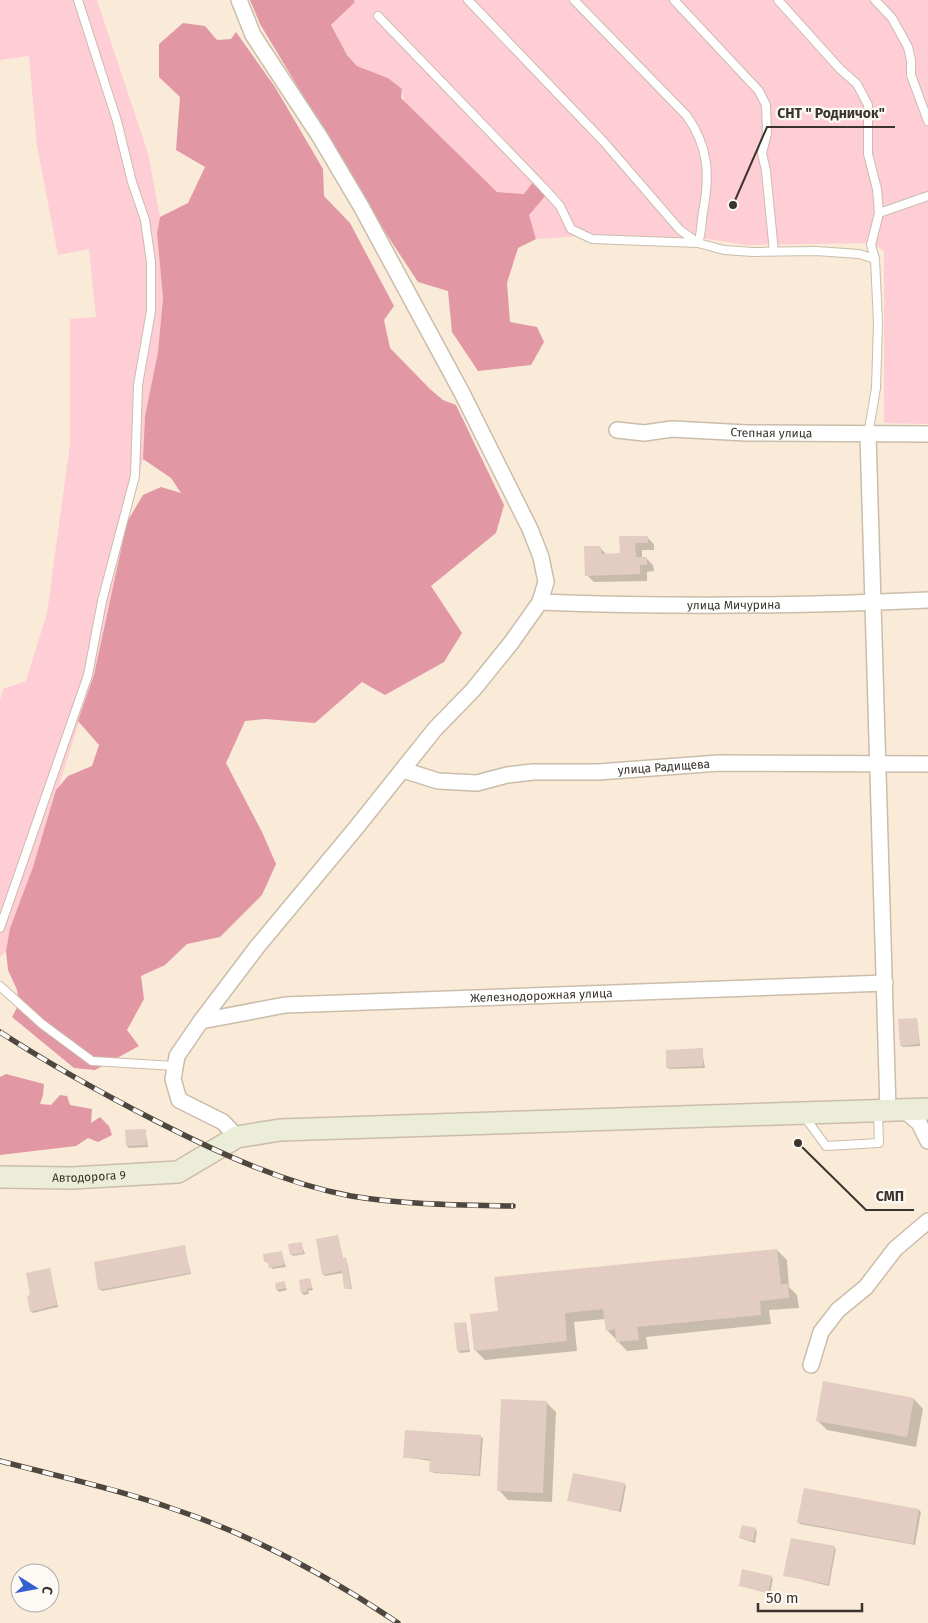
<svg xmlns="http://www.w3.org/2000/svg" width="928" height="1623" font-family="'Fira Sans',sans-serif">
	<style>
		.green { fill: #ffcdd5 }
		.forest { fill: #e297a4 }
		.shadow { fill: #0003 }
		.building { fill: #e3ccc2 }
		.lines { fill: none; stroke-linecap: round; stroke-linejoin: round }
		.lane-casing { stroke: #cabdaa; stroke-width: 10 }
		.street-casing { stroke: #cabdaa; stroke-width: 18 }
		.secondary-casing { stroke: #cabdaa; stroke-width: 24 }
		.lane { stroke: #fff; stroke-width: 8 }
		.street { stroke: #fff; stroke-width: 15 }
		.secondary { stroke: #ecedd8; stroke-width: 21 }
		.rail-casing { stroke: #4e473f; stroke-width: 5.5 }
		.rail { stroke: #fdfaf6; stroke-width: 4; stroke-dasharray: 11; stroke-linecap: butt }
		.labels { text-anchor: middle; stroke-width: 4.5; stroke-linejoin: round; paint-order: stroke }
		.street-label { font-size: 12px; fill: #3a342d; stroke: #fdfaf6 }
		.leader { fill: none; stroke: #3a342d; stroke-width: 2 }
		.callout-dot { fill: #3a342d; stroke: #fdfaf6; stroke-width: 2 }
		.callout-label { font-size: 14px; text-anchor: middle; font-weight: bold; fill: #3a342d; stroke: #fdfaf6; stroke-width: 4.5; stroke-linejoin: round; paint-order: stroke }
	</style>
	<rect width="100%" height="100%" fill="#f9ebd8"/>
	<path class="green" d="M0,0H97L148,153L160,217L157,233L163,298L158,352L145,416L143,459L127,522L94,675L33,867L10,928L6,951L0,957V701L3,689L26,681L47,613L70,444V319L96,317L89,249L58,255L37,146L29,56L0,60Z
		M354,0H928V424L884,423V251L871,243L746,245L708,239L598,235L536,239L529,215L546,195L497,192L404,101L402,89L388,78L357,66L347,55L331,25L355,2Z"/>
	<path class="forest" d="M250,0H354L355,2L331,25L347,55L357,66L388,78L402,89L401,98L497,192L524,194L533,182L546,195L529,215L536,239L518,248L507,283L510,322L537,327L544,342L531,365L478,371L452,332L448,291L418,282L387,235L260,24Z
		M183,23L205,26L217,40L231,39L236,32L275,87L323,169L324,196L350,223L394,306L384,320L390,348L430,389L443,400L456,405L504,505L496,533L431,586L462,633L444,662L385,695L362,682L315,723L265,719L245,721L226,763L262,832L276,864L262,895L220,937L187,944L165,965L141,976L144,999L127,1030L139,1046L95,1070L74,1068L12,1017L19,1004L17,990L8,970L6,951L10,928L33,867L56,790L68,776L92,766L99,745L78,721L94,675L127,522L143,495L161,487L181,493L171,478L143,459L145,416L158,352L163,298L157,233L160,217L188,203L205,167L176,150L180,97L159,77V44Z
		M6,1074L44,1084L43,1095L40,1104L51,1105L60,1095L67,1096L70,1105L92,1109L91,1123L100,1117L109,1126L112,1135L98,1142L88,1138L76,1146L0,1155V1077Z"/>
	<path class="shadow" d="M647,537L654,544V550H642V558H646L653,565L654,571L647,572V581L594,582L587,575L599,547L607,555H621V538Z
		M917,1019L920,1046L903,1047L901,1045Z
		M702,1050L705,1068L669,1069L667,1067Z
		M145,1130L148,1147L129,1148L127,1146Z
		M338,1237L343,1259L347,1261L352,1289L346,1288L343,1273L325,1276L323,1274Z
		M301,1243L305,1254L293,1256L291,1254Z
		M184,1247L191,1274L102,1291L100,1289Z
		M777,1250L787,1260L789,1287L797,1295L799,1308L769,1310L771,1324L646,1337L648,1349L627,1351L607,1330L606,1319L574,1322L577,1351L485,1360L475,1350L499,1312Z
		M281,1252L286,1267L272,1269L270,1264L266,1262Z
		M50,1270L58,1307L33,1313L31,1311L32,1296Z
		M310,1280L313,1290L308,1291L309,1294L304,1295L302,1293Z
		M284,1283L287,1290L279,1292L277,1290Z
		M466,1323L470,1352L460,1353L458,1351Z
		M914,1399L923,1409L916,1447L827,1430L817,1420Z
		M546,1402L556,1412L552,1502L508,1500L499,1490Z
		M481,1437L483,1438L480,1476L433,1473L431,1461L405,1457Z
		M624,1484L626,1486L621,1512L568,1500Z
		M805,1489L919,1510L921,1512L915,1545L800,1524L798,1522Z
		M755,1529L757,1531L755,1543L740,1538Z
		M834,1547L836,1549L829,1586L784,1575Z
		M771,1577L773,1579L770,1594L740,1585Z"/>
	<path class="building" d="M619,536H648V543H635L636,557H647V565H640V574L585,576L584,546H600L602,554L620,553Z
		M917,1018L919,1044L900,1046L898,1019Z
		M703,1048V1066L666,1068V1050Z
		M146,1129V1145L126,1146L125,1130Z
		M338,1235L342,1258L346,1257L351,1288L344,1289L342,1271L322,1275L316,1239Z
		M302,1242L303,1253L290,1255L288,1244Z
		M185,1245L190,1273L98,1290L94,1262Z
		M777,1249L781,1284H788L789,1298L760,1301L761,1315L637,1327L639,1340L616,1342L615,1329L606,1331L603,1309L565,1313L567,1341L474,1351L470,1314L498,1311L494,1277Z
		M282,1251L284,1265L269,1268L268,1262H264L263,1254Z
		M50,1268L57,1305L30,1312L27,1296L30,1295L26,1273Z
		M310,1278L312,1288L307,1289V1292L301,1293L299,1280Z
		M285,1281L286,1288L276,1290L275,1283Z
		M466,1322L469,1350L457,1351L454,1323Z
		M823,1381L914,1398L907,1437L816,1421Z
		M501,1399L547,1401L543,1493L497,1491Z
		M405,1430L481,1435L479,1475L429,1472L430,1459L403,1458Z
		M573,1473L625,1483L619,1511L567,1501Z
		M804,1488L919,1509L913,1544L797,1522Z
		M742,1525L756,1528L753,1541L739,1538Z
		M791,1538L835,1546L828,1584L783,1576Z
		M742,1569L772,1576L768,1593L739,1586Z"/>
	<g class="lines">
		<g class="lane-casing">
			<path id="lane" d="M468,0L604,142L680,230L698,243C702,232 701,223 703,212C710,175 709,148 687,116L574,0
				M674,0L759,91L766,105L767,133L762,153L766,171L774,252
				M778,0L840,69L857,84L868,105V154L877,189L879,213L871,245L875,259L878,323L876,388L868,435
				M875,0L892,18L908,47L911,60V75L928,121
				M378,16L541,185L560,206L571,229L592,239L698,243L724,250L753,252L816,251L859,254L875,259
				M879,213L928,196
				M0,928L88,675L102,601L135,476L138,385L151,311V262L145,220L132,182L117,121L78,0
				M0,986L42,1024L92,1061L175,1066
				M804,1116L826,1146L879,1143L878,1112"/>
		</g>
		<g class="street-casing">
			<g id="street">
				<path id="s1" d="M617,430L644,433L672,429L747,433L928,434"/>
				<path d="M868,435L888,1110"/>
				<path id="s2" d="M540,602C669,607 799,606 928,600"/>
				<path id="s3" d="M403,770L438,781L477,783L507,775L533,772H598L719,763L928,764"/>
				<path id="s4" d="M201,1021L285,1005L885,983"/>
				<path d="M903,1109L919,1123L928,1141"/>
				<path d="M237,1137L223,1122L179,1100L173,1079L177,1056L201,1021L257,947L356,828L435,729L473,690L511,643L540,602L546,582L541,557L530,529L462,393L362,208L320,137L253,35L239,0"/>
				<path d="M811,1365L821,1332L838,1310L866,1287L895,1249L928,1221"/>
			</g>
		</g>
		<g class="secondary-casing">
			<g id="secondary">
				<path id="s5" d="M0,1177L72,1178L178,1172L237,1137L280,1130L928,1109"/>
			</g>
		</g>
		<use href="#lane" class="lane"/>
		<use href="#street" class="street"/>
		<use href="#secondary" class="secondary"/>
		<g class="rail-casing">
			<path id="rail" d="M0,1032C51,1065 103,1094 158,1122C219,1153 283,1183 351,1196C405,1205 459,1205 513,1206
				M0,1461C56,1476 114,1488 168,1507C250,1534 327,1575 398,1623"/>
		</g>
		<use href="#rail" class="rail"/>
	</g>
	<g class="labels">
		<g class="street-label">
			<text dy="4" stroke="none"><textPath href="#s1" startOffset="155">Степная улица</textPath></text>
			<text dy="4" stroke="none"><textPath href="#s2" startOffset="194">улица Мичурина</textPath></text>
			<text dy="4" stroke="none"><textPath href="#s3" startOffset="264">улица Радищева</textPath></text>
			<text dy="4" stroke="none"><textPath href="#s4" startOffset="342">Железнодорожная улица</textPath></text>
			<text dy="4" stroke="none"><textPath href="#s5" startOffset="89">Автодорога 9</textPath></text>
		</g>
	</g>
	<path class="leader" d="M733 205L767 127H895M798 1143L866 1210H914"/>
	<g class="callout-dot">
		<circle cx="733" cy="205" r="5"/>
		<circle cx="798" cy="1143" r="5"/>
	</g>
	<g class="callout-label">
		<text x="831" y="118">СНТ " Родничок"</text>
		<text x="890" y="1201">СМП</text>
	</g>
	<g transform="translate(35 1588) rotate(101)"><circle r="24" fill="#fdfaf6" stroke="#afaba6"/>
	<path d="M0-4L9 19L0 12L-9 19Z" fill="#3560d0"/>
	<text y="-8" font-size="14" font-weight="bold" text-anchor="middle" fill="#3a342d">С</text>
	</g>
	<path d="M758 1603v8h104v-8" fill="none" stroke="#3a342d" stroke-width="2.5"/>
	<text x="766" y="1603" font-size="15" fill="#3a342d" stroke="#fdfaf6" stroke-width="4" paint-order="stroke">50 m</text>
</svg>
